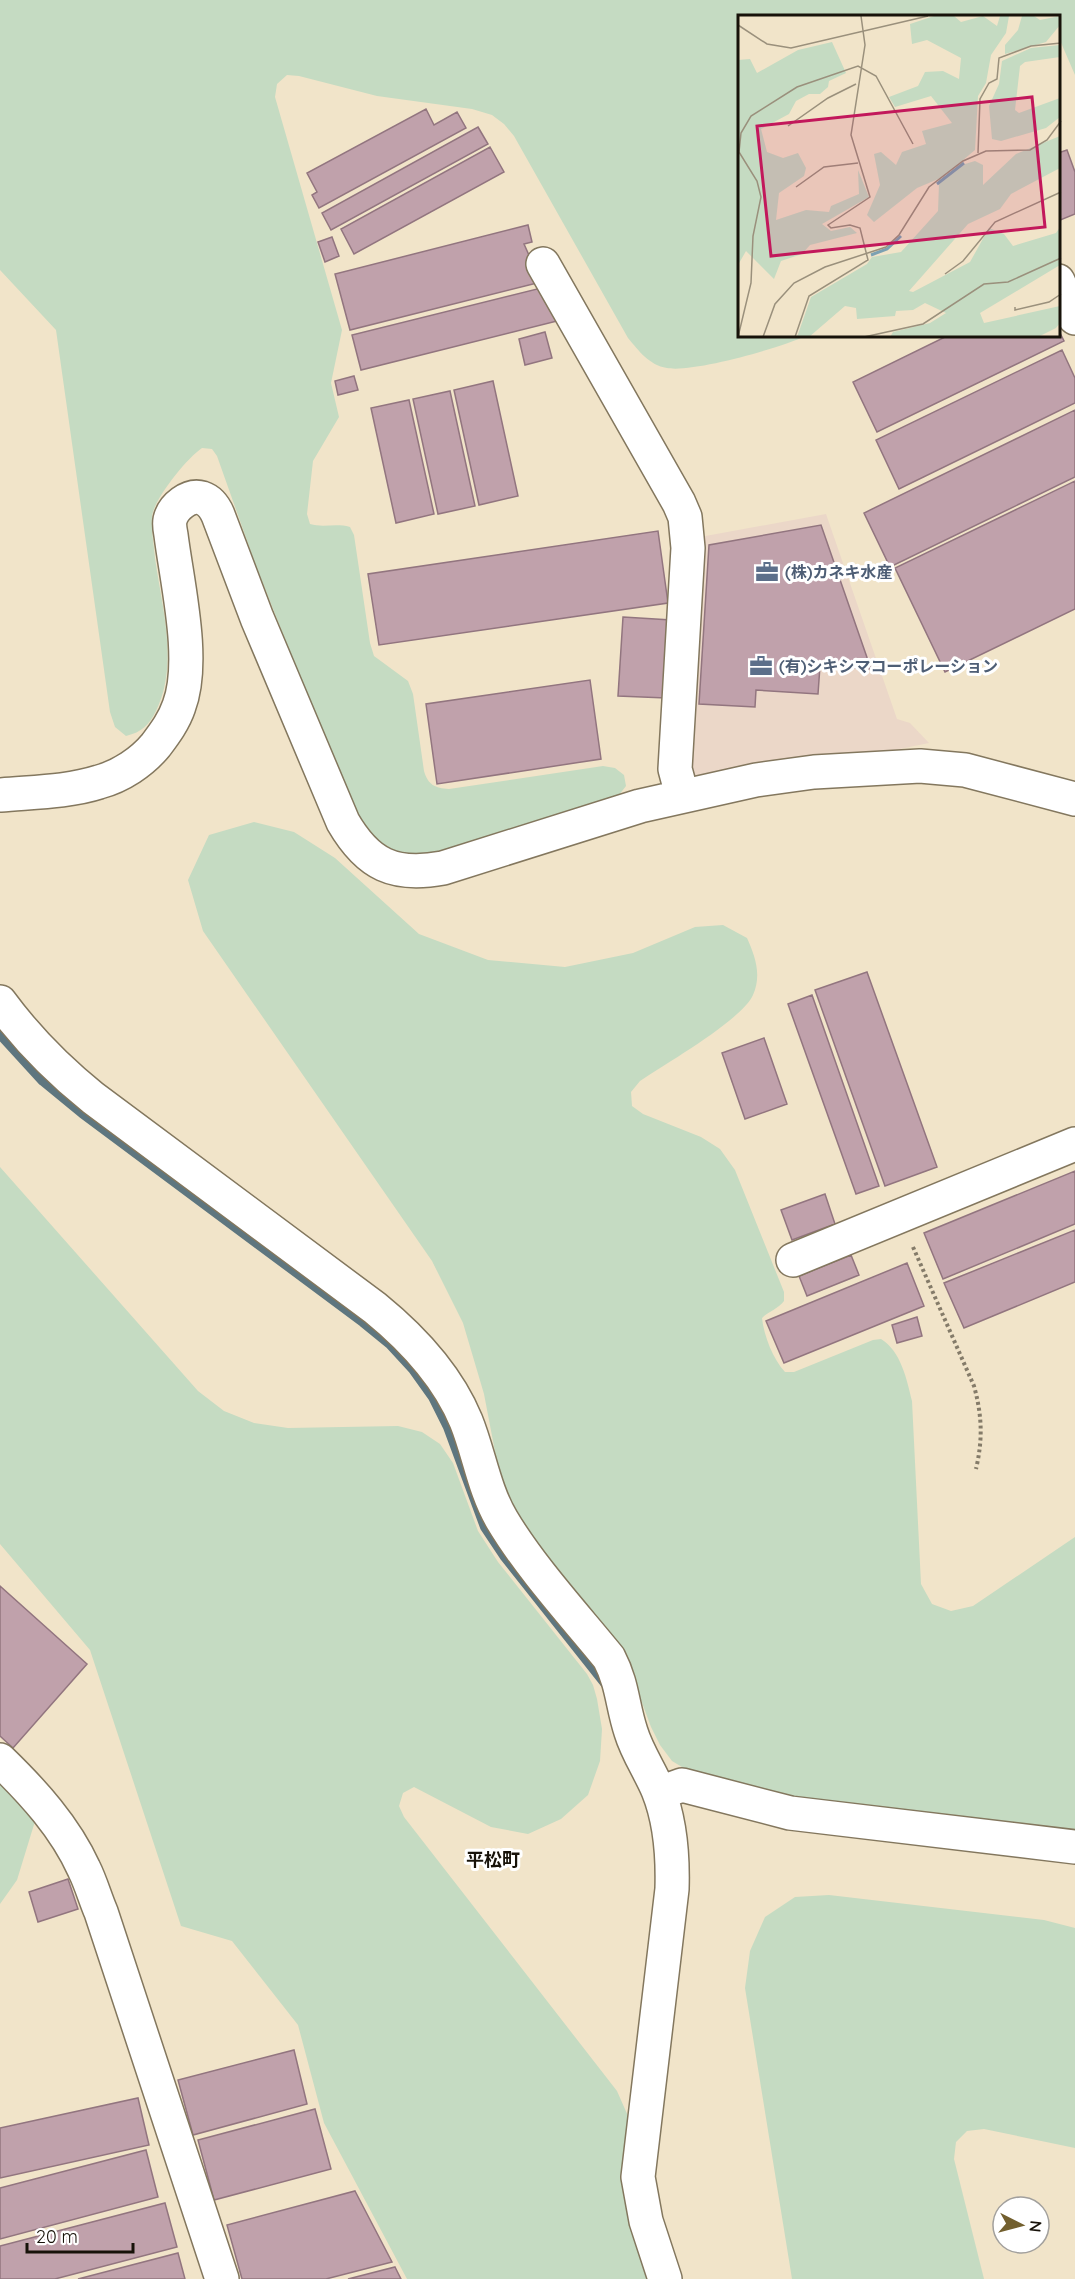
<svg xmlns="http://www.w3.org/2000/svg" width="1075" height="2279" font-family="Quicksand,'Noto Sans JP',sans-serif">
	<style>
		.industrial { fill: #ebd7c8 }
		.green { fill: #c5dbc2 }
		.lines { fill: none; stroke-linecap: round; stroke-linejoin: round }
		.stream { stroke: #5e767f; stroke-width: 10 }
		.building { fill: #c0a1ab; stroke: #92757f; stroke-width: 1.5 }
		.minor-casing { stroke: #83775e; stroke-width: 36 }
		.path { stroke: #847b69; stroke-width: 4; stroke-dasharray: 3 3; stroke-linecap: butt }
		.minor { stroke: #fff; stroke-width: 33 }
		.labels { text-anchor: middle; stroke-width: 6; stroke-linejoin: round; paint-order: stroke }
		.service-label { font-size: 16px; font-weight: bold; fill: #4e5e75; stroke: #fff; text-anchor: start }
		.neighbourhood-label { font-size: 18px; font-weight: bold; fill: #171209; stroke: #fff }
		.inset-river { fill: none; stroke: #7ca1b2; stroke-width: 3 }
		.inset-road { fill: none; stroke: #9a907c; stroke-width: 1.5 }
		.view { fill: #c2185b; fill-opacity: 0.15; stroke: #c2185b; stroke-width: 3 }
		.inset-edge { fill: none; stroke: #171209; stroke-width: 3 }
	</style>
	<rect width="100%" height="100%" fill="#f1e4c9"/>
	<path class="industrial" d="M826,514L897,719L910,723L929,743L875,754L693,778L686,772L700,537Z"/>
	<path class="green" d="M0,0H1075V75L1059,38L1058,16H739V336H805C781,348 692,373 667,368C649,365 639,351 628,338L514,136L504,124L492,115L472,109L377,96L299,76L287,75L277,84L275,97L342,330L331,383L339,417L313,461L307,514L310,524C323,528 336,523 350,527L354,535L370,643L374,656L408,681L413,694L424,771C428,785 435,788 449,789L603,766L615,768L624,775L626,786L619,795L610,802L419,859L381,848L355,816L256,566L217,456L212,449L202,448C187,458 153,500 152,517C151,531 154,545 155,558C162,608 179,664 156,711C149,725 142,732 126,736L115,727L110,712L56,330L0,270Z
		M254,822L294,832L335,858L419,934L488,960L565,967L633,953L695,927L723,925L747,938C755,956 762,975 753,995C742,1020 665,1064 640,1081L631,1092L632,1106L643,1114L701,1137L720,1149L735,1170L784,1292V1301C778,1309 769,1311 762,1318C764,1336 773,1359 785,1372H794L873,1340L881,1339C901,1351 907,1380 912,1401L921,1584L932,1604L951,1611L973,1606L1075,1537V1832L792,1798L687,1770L672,1761L660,1745L651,1727L633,1678L530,1539L501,1483L484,1394L463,1323L432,1261L203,931L188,880L209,835Z
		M0,1167L198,1391L224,1411L254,1423L288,1428L398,1426L422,1432L440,1444L453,1463L478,1531L498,1562L587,1674L593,1685L597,1699L602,1729L600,1761L588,1795L561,1819L528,1834L491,1827L414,1787L403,1793L399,1806L404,1817L617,2091L628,2116L651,2279H407L324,2123L298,2025L232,1941L181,1926L90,1650L0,1544Z
		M0,1780L36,1818L17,1880L0,1904Z
		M829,1895L1044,1920L1075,1928V2148L984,2129L967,2131L956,2142L954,2159L984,2279H792L745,1988L750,1951L765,1917L795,1897Z"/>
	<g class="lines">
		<path class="stream" d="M0,1034L43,1081L82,1113L363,1322L390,1344L413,1369L433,1397L448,1427L485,1527L505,1557L608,1687"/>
	</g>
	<path class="building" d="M426,109L434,125L457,112L466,128L319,208L312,195L317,192L307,173Z
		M478,127L488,144L331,230L322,213Z
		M490,147L504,172L354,254L341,229Z
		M1067,150L1075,172V214L1058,221V153Z
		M528,225L532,242L524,244L541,282L350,330L335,274Z
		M332,237L339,256L325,262L318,242Z
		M545,287L561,320L361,370L352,335Z
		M1058,329L1064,341L877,432L853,382L947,336H1058Z
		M545,332L552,358L525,365L519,339Z
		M1062,350L1075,378V403L899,489L876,440Z
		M354,376L358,390L338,395L335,381Z
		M493,381L518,496L479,505L454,390Z
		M450,391L475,506L438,514L413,399Z
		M409,400L434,514L396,523L371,408Z
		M1075,410V477L890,567L864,513Z
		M1075,481V609L945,672L895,568Z
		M821,525L871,669L820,666L818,694L756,690L755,707L699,704L709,545Z
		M658,531L668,603L379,645L368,574Z
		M623,617L671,620L666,698L618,696Z
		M590,680L601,759L437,784L426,704Z
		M867,972L937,1167L885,1186L815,990Z
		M812,995L879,1186L856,1194L788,1004Z
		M764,1038L787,1104L745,1119L722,1053Z
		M1075,1171V1224L943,1279L924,1233Z
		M825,1194L835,1224L792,1240L781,1210Z
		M1075,1230V1282L964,1328L944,1283Z
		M851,1255L859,1275L807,1296L799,1276Z
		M907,1263L924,1306L784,1363L766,1321Z
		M917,1317L922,1336L897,1343L892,1325Z
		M0,1586L87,1664L13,1748L0,1736Z
		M68,1879L78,1909L38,1922L29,1892Z
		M294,2050L307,2104L193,2135L178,2080Z
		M138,2098L149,2145L0,2178V2128Z
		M315,2109L331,2169L214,2200L198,2140Z
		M146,2150L158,2197L0,2239V2188Z
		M355,2191L392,2262L326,2279H242L227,2225Z
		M165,2203L177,2247L55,2279H0V2246Z
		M178,2253L185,2279H78Z
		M395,2267L401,2279H348Z"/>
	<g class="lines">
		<g class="minor-casing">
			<path id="minor" d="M543,264L679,503L685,517L688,548L675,769L682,795
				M1058,281L1075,318
				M0,795C32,792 68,792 99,782C121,776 142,762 156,745C165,733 174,721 179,706C196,661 177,583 171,535C170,530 169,525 170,520C173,507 189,494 202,498C211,501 215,508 218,515L257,618L343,822C368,865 394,877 443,868L640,806L756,780L814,772L920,766L965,770L1075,799
				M0,1002C28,1040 57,1069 93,1098L375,1308C413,1339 447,1375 466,1421C479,1453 484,1490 502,1520C530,1567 574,1615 609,1658C623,1685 622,1705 631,1732C637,1752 650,1771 658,1790C671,1822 673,1856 672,1889L638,2177L646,2221L665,2279
				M793,1260L1075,1144
				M0,1760C33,1792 65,1827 84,1869C91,1883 95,1898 101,1912L222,2279
				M660,1793L682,1785L790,1813L1075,1847"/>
		</g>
		<path class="path" d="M913,1247L974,1386C982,1415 983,1439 976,1469"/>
		<use href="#minor" class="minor"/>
	</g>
	<defs>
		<g id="office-bare" transform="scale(1.8)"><path d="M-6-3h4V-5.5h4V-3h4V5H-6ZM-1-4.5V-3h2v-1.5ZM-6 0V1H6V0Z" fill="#5c6f8a" stroke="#fff" stroke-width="2.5" paint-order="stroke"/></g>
	</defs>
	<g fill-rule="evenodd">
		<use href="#office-bare" x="767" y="572"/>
		<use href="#office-bare" x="761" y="666"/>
	</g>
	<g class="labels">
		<g class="service-label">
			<text x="785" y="578">(株)カネキ水産</text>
			<text x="779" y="672">(有)シキシマコーポレーション</text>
		</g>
		<g class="neighbourhood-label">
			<text x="493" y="1866">平松町</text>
		</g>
	</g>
	<g transform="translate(738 15)">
		<rect width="322" height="322" fill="#f1e4c9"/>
		<path d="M196,1H216L223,7L245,1L259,11L262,1H271L268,18L253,40L248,68L240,81L237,135L205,162L179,173L136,207L129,200L142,170L136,139L143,137L158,150L164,137L188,129L184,116L214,108L193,81L157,92L151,82L180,71L187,57L205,56L221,64L223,43L189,25L174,29L172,9ZM284,1H296L302,5L322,1V10L308,27L267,39V30L280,15ZM94,27L108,58L91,66L90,72L82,79H71L58,86L51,99L23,114L29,137L45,143L60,138L68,153L66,161L41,178L38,205L68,195L91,197L93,191L121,179L120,155L131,182L84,209L93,216L112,212L119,218L72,230L64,239L43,246L36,264L8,236L0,250V45L12,44L19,58L60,35ZM322,30V42L287,47L282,51L277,95L281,98L322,83V102L308,113L263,126L254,124L251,91L261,69L264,46L293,33ZM322,121V153L273,179L262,194L230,209L171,276L175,277L232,247L251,213L266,219L275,231L318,218L322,212V250L242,298L246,308L322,291V308L318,313L300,322H152L155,317L192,308L208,298L187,288L175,295L158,296L157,301L119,304L118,293L107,291L71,322H59L73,282L129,249L134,242L163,237L200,196L201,169L227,149L237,146L245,150V170L278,139Z" fill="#c5dbc2"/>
		<path class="inset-river" d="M199,169L226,148M133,240L149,234L163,221"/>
		<path class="inset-road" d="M0,10L29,29L53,33L190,1M50,111L90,83L118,69M240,138L242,84L251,68L259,64L261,43L293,31L323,28M58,172L86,152L120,148M207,259L225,246L257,207L323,177M277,292V295L311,287L323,279M0,322L13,268L15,221L23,182L19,166L1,137L3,118L13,101L59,72L120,51L138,61L175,129M25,322L37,289L56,268L87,252L148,232L161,220L191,172L225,146L248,136L292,135L309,125L323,106M57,322L71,281L130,245L122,213L112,210L93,213L90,210L132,182L113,120L127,30L123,1M126,322L185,309L246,269L270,267L323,243"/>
		<path class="view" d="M294,82L307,212L33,241L19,111Z"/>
		<rect width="322" height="322" class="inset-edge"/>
	</g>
	<g transform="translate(1021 2225) rotate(96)"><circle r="28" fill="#ffffff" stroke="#a2a09d" stroke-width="1.5"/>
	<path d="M0-4.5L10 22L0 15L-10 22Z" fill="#725f2e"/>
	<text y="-9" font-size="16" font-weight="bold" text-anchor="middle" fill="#171209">N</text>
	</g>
	<path d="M27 2243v9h106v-9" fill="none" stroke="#171209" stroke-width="3"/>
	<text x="36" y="2243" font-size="18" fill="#171209" stroke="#ffffff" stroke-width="4.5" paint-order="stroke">20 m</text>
</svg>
